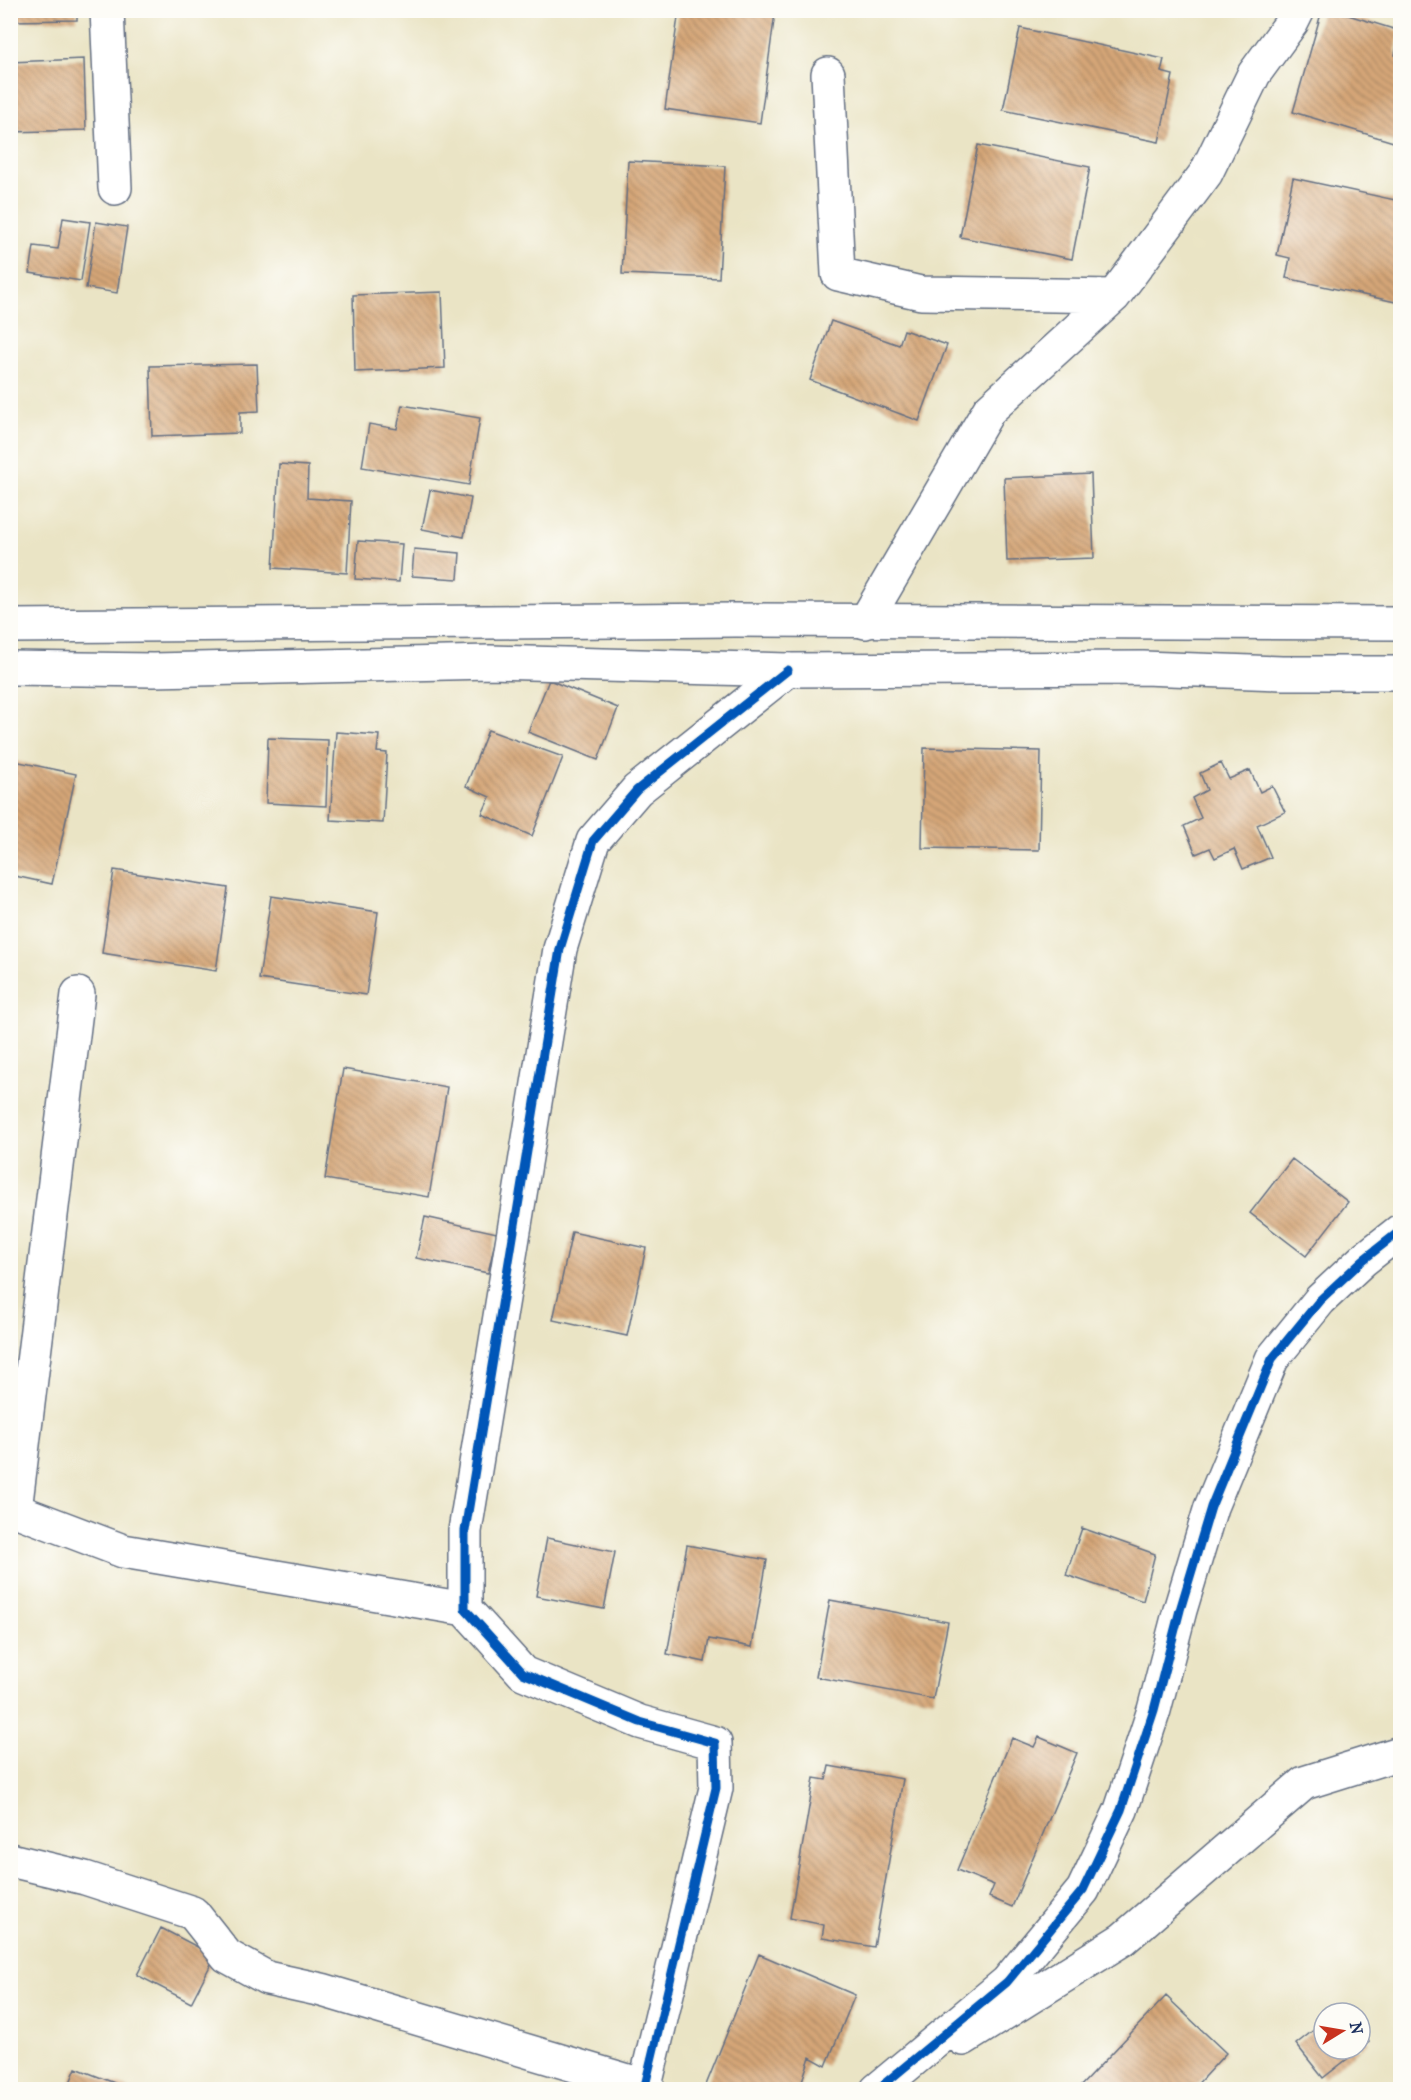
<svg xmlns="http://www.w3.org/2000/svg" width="1411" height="2100" font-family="'IM FELL French Canon',serif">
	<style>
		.building { fill: url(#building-back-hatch) }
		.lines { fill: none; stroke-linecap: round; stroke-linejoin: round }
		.minor-casing { stroke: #636e82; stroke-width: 36 }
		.major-casing { stroke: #636e82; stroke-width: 36 }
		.minor { stroke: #fff; stroke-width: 33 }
		.major { stroke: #fff; stroke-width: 33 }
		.cycleway-casing { stroke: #fdfcf7; stroke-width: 13 }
		.cycleway { stroke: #0057b8; stroke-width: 9 }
	</style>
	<defs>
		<pattern id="building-back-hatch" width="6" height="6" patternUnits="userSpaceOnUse" patternTransform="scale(1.5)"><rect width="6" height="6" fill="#d5a677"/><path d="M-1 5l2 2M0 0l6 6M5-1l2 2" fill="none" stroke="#ac8865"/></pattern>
	</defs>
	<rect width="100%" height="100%" fill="#fdfcf7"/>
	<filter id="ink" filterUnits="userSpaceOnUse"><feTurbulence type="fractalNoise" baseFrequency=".0167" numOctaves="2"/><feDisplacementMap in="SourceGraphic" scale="12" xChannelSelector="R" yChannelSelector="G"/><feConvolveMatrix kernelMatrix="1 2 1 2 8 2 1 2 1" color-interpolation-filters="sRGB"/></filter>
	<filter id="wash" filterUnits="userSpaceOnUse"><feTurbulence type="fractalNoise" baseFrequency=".008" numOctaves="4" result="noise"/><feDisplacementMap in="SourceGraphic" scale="24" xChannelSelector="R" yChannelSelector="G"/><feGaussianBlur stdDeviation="1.35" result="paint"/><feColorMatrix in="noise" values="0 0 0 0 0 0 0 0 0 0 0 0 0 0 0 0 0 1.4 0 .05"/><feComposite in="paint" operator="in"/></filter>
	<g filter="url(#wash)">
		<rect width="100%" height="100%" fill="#eae4c5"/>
		<g id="blocks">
			<path class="building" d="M10,10H77V20L10,21Z
				M679,10H755L775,13L760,123L665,109Z
				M1322,10H1332L1400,31L1395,55L1400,57V69L1396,83L1400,84V144L1293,112Z
				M1020,28L1164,59L1161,72L1173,75L1159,142L1003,110Z
				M84,59L86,130L10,132V62Z
				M978,145L1090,167L1072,259L960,237Z
				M628,161L725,166L719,278L622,274Z
				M1293,178L1400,201V303L1286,278L1290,258L1277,255Z
				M63,218L90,222L81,281L30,273L34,246L58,249Z
				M96,222L127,227L117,293L86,288Z
				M442,292L445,368L355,372L353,295Z
				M831,321L899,345L904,330L947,345L919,421L810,380Z
				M257,364L259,411L240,412V433L152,436L150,366Z
				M402,405L480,418L469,485L362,467L369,424L397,429Z
				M279,464L308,466L307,498L351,501L347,573L273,568Z
				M1091,474L1094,558L1007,561L1004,478Z
				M430,490L471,498L464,537L422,529Z
				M358,541L402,544L399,582L355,579Z
				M414,549L460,553L458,579L412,576Z
				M549,680L618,708L598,760L528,732Z
				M488,730L563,757L532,836L482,814L490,797L466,786Z
				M336,732L379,735L377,752L387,753L383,823L330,820Z
				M268,738L328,740L326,806L266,803Z
				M924,748L1041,751L1039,850L922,848Z
				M10,760L76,774L52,884L10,875Z
				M1221,763L1229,779L1250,770L1260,792L1272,786L1285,812L1257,825L1271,857L1243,869L1234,849L1215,858L1210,848L1196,854L1184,826L1201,818L1192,798L1207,790L1200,773Z
				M114,870L228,888L216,971L102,953Z
				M271,896L378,912L366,995L259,979Z
				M343,1069L447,1087L429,1197L325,1179Z
				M1292,1159L1348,1202L1306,1256L1250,1213Z
				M425,1217L497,1233L488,1273L416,1258Z
				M572,1232L646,1248L627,1336L553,1320Z
				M1082,1528L1155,1554L1143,1601L1066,1575Z
				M547,1538L615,1552L604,1609L536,1596Z
				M687,1545L767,1560L752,1647L709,1639L705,1662L667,1654Z
				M830,1600L948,1622L933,1699L816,1677Z
				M1039,1737L1077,1753L1012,1907L989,1897L994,1885L957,1870L1012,1738L1034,1747Z
				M829,1766L903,1779L874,1947L822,1938L824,1925L790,1918L814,1778L826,1780Z
				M161,1928L215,1956L191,2003L137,1975Z
				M759,1954L855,1995L826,2066L810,2057L799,2090H704Z
				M1166,1996L1226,2053L1192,2090H1077Z
				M1324,2022V2049H1360L1323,2078L1296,2044Z
				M1360,2030L1369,2042L1360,2049Z
				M76,2068L130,2089V2090H67Z"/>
		</g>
	</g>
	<g filter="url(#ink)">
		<use href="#blocks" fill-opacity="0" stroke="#636e82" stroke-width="1.5"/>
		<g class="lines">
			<g class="minor-casing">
				<path id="minor" d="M107,10L115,188
					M828,74L838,274L921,293L1114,296
					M865,622L989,410L1114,296L1206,173L1254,74L1292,22L1298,10
					M78,994L15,1510L123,1551L465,1609
					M10,1860L85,1878L193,1913L227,1956L267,1978L322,1990L645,2086
					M963,2039L1123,1939L1304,1783L1400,1753
					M644,2090L716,1788L715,1743L640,1722L523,1673L465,1609V1531L560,949L593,841L637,790L788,670
					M877,2090L1007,1982L1083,1890L1121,1810L1154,1710L1180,1610L1211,1507L1272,1359L1320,1300L1363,1260L1400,1231"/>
			</g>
			<g class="major-casing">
				<path id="major" d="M10,626L736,620L1400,623
					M10,668L153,670L490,662L788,670L1143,668L1282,673H1400"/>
			</g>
			<use href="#minor" class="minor"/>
			<use href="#major" class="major"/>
			<g class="cycleway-casing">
				<path id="cycleway" d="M644,2090L716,1788L715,1743L640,1722L523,1673L465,1609V1531L560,949L593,841L637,790L788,670
					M877,2090L1007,1982L1083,1890L1121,1810L1154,1710L1180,1610L1211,1507L1272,1359L1320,1300L1363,1260L1400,1231"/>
			</g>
			<use href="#cycleway" class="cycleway"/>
		</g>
	</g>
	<rect width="1411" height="2100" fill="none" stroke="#fdfcf7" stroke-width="36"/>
	<g transform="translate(1342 2031) rotate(79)"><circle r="28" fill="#fdfcf7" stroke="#a3aaba" stroke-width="1.5"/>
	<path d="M0-4.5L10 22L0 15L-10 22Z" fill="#c8321e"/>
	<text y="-9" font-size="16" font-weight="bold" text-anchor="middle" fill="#1b2f5e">N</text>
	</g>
</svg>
